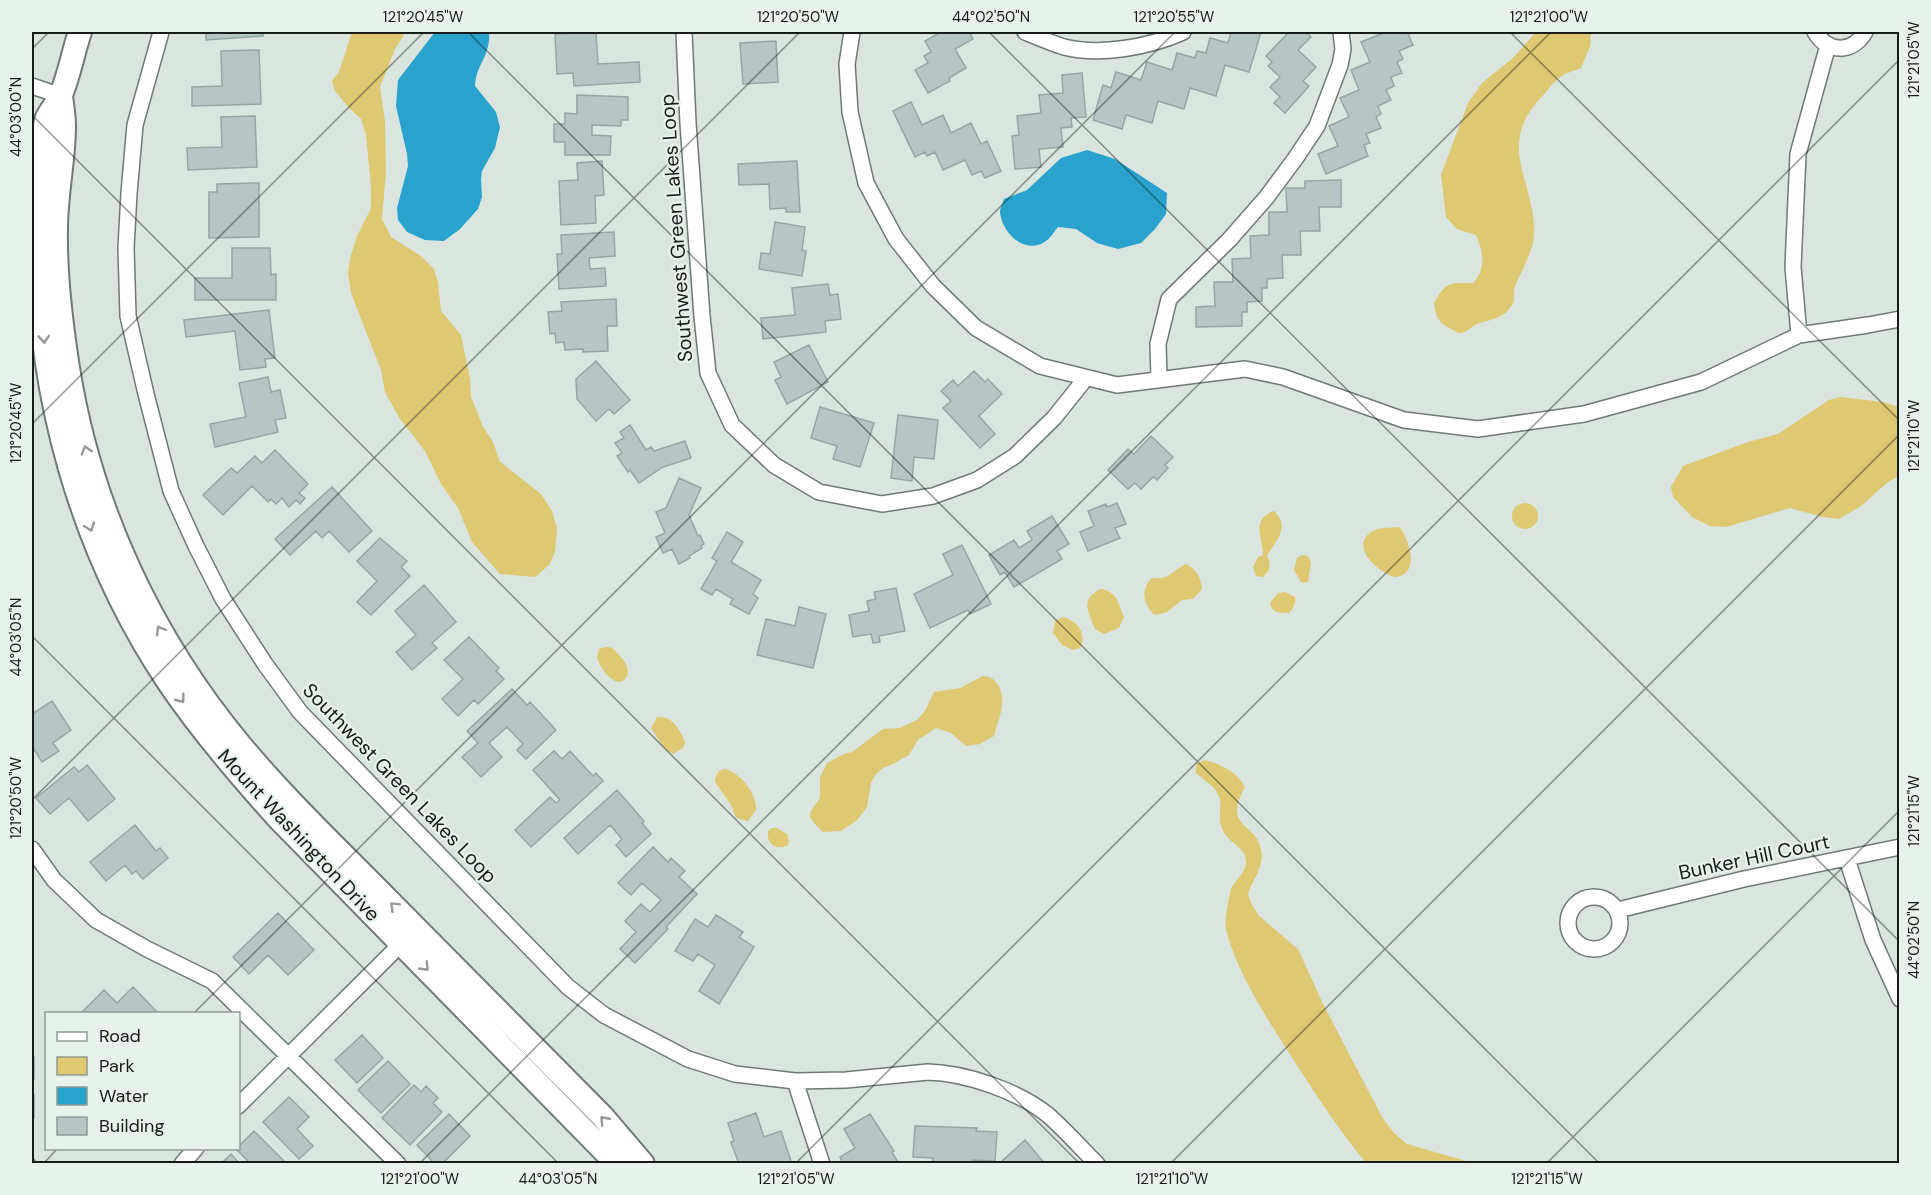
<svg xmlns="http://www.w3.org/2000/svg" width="1931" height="1195" font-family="'DM Sans',sans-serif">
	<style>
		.green { fill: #dec871 }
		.water { fill: #29a3cd }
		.building { fill: #b7c5c5; stroke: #97a5a4; stroke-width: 1.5 }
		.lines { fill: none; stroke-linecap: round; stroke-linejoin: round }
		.minor-casing { stroke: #6f7a74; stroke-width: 18 }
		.secondary-casing { stroke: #6f7a74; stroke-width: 26 }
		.minor { stroke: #fff; stroke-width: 15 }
		.secondary { stroke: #fff; stroke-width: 22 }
		.oneway { stroke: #979998 }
		.ticks { fill: none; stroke: #171c19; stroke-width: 1.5; stroke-opacity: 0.45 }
		.labels { text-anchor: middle; stroke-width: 4.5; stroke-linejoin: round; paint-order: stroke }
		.street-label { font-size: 20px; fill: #171c19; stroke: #e6f2eb }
		.neatline { fill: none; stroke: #171c19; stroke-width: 2 }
		.ticks-label { font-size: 15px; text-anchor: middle; fill: #171c19 }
	</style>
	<rect width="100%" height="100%" fill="#d9e5de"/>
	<path class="green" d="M352,32H397L404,35L395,49L380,87L385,122L386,172L382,219L391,237L421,256L434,269L438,283L441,311L461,335L470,379L471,397L483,427L493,442L500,462L541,494L552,511L557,529L555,552L549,565L535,577L500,574L472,542L458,508L441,484L425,451L400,419L385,392L381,370L351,293L348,273L350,259L357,236L371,208V187L366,135L361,119L349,108L335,91L332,81L339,72Z
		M1536,32H1591L1590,46L1581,68C1574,71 1565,73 1560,77C1552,83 1545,94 1538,101C1496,148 1537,185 1534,236C1532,255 1521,270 1515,287C1513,291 1515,296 1514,300C1508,318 1492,319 1477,324C1472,326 1467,332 1461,333C1456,334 1458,332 1453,330C1440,324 1435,318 1434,303C1447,281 1448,283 1473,283C1486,268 1484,254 1476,235L1457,229L1446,217L1441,175L1468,103L1482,83L1513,58Z
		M1841,397L1883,402L1899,407V476L1888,482L1861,506L1839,519L1823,517L1790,508L1726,527L1710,526L1692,517L1673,497L1671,487L1683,466L1748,442L1778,434L1829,400Z
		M1512 516a13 13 0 1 1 26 0a13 13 0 1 1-26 0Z
		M1274,511C1291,527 1276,540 1267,556C1272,565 1270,571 1263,577L1256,576L1253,567L1258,557L1263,555C1263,538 1250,520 1274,511Z
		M1400,527C1409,540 1421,575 1395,577C1379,573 1349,547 1371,532C1379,527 1390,528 1400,527Z
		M1302,555L1308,556L1311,562L1308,582L1304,583L1301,582L1294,570L1297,558Z
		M1186,564C1196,569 1201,577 1202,589L1193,599L1182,600L1167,612L1155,615C1143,605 1140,589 1152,578C1170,580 1171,571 1186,564Z
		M1100,589C1116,590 1119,604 1124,617L1119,628L1104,634L1095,629C1088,611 1080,600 1100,589Z
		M1285,592L1295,597C1296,604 1294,607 1289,613C1279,613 1272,613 1270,603L1278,593Z
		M1063,617C1077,620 1088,635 1080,648L1073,650L1062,645L1053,633L1055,621Z
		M606,647C614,647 616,652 621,657C640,679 614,699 597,658L599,649Z
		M983,676C990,676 994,679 998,685C1008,701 998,719 994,736L980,744L966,746L951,733L936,728L918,740L909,755L891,765L883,768L876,774L871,783L867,807L857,820L841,831L823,832L813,822L810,816L811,811L820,798V777L827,763L844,754L852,752L883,729L900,728L917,720L925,711L934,692L960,688Z
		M657,717C673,716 679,728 685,742L683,748L673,754L665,749L651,728Z
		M1205,760C1222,765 1236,771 1245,787C1222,828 1255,822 1261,849C1265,866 1253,879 1248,894L1252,905L1259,916L1298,949L1323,1004L1382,1117L1394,1133L1407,1144L1473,1163H1366C1339,1130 1316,1095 1293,1059C1267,1018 1239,977 1226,930C1224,923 1229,897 1231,889C1235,880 1246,873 1246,862C1246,847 1232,845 1225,834C1216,821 1222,811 1220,799C1217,787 1204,780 1196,773V764Z
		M725,769C740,773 757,793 756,810L748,821L736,818L731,805L715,782C716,774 717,771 725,769Z
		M772,828H777L787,834L789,841L788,845C776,851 766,844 768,831Z"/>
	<path class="water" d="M435,32H489C491,56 476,64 475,86L496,112L500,127L495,148L482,171L481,179L482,197L478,209L460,229L444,241L425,240L407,232L398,220L397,208L408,166L407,154L396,106L398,80Z
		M1087,150L1115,159L1167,193L1166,214L1155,229L1141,243L1118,249L1097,243L1076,229L1058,227C1054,231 1051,238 1046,241C1025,256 1002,233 1000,212C1000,208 1003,203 1004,199L1027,190L1061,158Z"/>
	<path class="building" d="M206,32H263V36L206,40Z
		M596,32L598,64L639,62L640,82L574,86L573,73L557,74L555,34Z
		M941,32H969L973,39L955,49L966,68L949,78L950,81L928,93L915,70L928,63L924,56L931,52L925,41Z
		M1231,32H1261L1249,72L1225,65L1216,96L1190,88L1184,109L1158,101L1152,123L1126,115L1122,129L1093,120L1103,85L1111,88L1116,72L1141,80L1147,62L1172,70L1177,53L1195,58L1197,51L1206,53L1210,38L1228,43Z
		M1289,32H1306L1311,37L1298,50L1316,67L1303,81L1309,86L1285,113L1274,103L1280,97L1270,87L1280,77L1268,66L1272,62L1266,56Z
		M1380,32H1414L1408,34L1413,45L1399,51L1403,59L1397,62L1402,73L1391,77L1394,86L1386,90L1391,100L1378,106L1381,114L1376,117L1381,128L1366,134L1370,143L1364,145L1368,156L1326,174L1318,154L1338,146L1329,126L1349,117L1340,98L1359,90L1351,70L1370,62L1361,42L1381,34Z
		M776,41L778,82L743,84L740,43Z
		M259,50L261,104L192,106V87L222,86L221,51Z
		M1082,73L1086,117L1071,118L1072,127L1061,128L1063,147L1039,149L1041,167L1015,169L1012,136L1019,135L1017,116L1041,113L1039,95L1063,93L1062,75Z
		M577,95L628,97V120H621V126L592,125V135L611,136L610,155H565V142H554V124H565V113L577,114Z
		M911,102L922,125L943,115L951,133L971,123L981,144L987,141L1001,171L985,178L981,171L972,175L965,160L943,170L935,152L927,156L925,152L915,157L893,111Z
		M255,116L257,167L188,170L187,148L222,147L221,117Z
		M602,161L604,195L595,196L596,223L561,225L559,181L578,180L577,163Z
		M797,161L800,212H786V208L770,209L769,184L739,185L738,164Z
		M1341,180V207H1319L1320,231H1300L1301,255H1282L1283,278L1267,279V288H1262V301L1247,302V312H1242V326L1196,327V307L1215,306L1214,282H1233L1232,259L1251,258L1250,236L1269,235V212H1287L1286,188H1305V181Z
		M259,183V237L209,238V192H217V184Z
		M775,222L805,227L802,250L806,251L802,276L759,269L761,253L770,254Z
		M614,232L615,256L589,258L590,269L605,268L606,286L559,289L557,254H562L561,235Z
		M232,248H270L271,275L276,274V300H195V278H232Z
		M828,284L830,295L838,294L841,319L825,321L826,332L763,339L761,318L795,315L792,288Z
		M616,299L617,326H607L608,351L583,352V349L565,350L564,342L556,343L555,333L550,334L548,312L562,311L561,302Z
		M269,310L275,358L265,359L266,367L240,370L235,331L186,337L184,320Z
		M809,345L828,382L787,404L775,380L781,377L774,362Z
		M596,361L630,400L614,414L609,409L596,421L577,399L576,379Z
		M974,371L985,382L988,379L1002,394L979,416L995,434L980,448L943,408L951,401L941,391L953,380L958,386Z
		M268,377L271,392L280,390L286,418L275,420L278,432L215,447L210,424L246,417L239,383Z
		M820,407L874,423L860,467L833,459L837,446L811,438Z
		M898,415L938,420L934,459L914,457L912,481L891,478Z
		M630,425L646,450L651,447L654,451L685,441L691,458L663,467L639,483L630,470L628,472L617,456L622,453L615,443L624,438L620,432Z
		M1151,436L1173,457L1165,465L1168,468L1157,480L1153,477L1141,489L1135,483L1128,489L1108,470L1128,449L1134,454Z
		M275,450L308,484L299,493L305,498L300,504L296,500L289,507L282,498L276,504L271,499L268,502L252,486L223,515L203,495L231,468L237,473L255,456L262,463Z
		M679,478L701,488L689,515L698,536L700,535L704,544L701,546L702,548L689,556L690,558L679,564L672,549L663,553L656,537L665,533L656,512L666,508Z
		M332,487L372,531L349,552L329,531L322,538L316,531L290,555L275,539Z
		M1117,503L1126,524L1115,528L1120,538L1088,551L1080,532L1094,526L1088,511L1106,504L1107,507Z
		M1052,516L1069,544L1057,551L1062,559L1014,587L1005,572L1000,575L989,555L1014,540L1019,548L1032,540L1027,531Z
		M727,532L743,542L731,562L761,580L753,594L758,598L749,614L730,604L733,599L716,589L712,595L701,589L717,561L712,558Z
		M380,538L407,561L401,567L410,576L371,615L357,602L377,581L357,561Z
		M962,545L991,604L970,614L968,610L930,628L914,594L953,575L943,554Z
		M424,585L456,622L432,643L437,648L412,670L396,652L416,635L395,611Z
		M896,588L905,631L879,636L880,642L873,643L871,634L853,637L849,615L869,611L867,601L876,599L874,592Z
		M799,607L826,614L813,668L757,655L766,619L795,626Z
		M469,637L499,668L496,671L504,679L478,704L474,700L458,716L442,699L463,679L444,660Z
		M512,689L527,705L530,702L556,730L526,759L517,750L523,744L507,727L489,743L502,757L481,777L462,757L478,743L467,731Z
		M52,701L71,730L53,743L59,751L42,762L32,746V714Z
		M554,751L562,759L570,751L593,776L596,773L603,781L531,847L515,830L550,797L556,803L560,800L533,770Z
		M87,765L115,799L88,821L69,798L50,814L36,798L74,767L79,772Z
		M617,790L644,821L642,823L651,834L626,857L616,845L622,839L610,825L578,854L564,838Z
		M135,825L156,851L160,848L168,858L143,879L136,871L132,874L125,865L106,881L90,862Z
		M653,847L668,862L671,858L685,871L679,877L697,894L666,927L668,929L635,963L620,949L636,932L625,921L641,904L650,912L661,900L642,883L631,895L618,883Z
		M278,913L314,950L288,975L268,955L249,974L233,957Z
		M716,915L743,932L739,937L754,947L719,1004L699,991L715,965L698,954L693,961L675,951L695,919L708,927Z
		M133,987L159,1014H80L104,990L117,1003Z
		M362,1035L383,1058L357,1083L335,1060Z
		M32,1057H34V1079H32Z
		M388,1061L410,1084L381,1113L358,1090Z
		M414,1085L421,1092L426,1086L438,1098L433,1103L442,1112L410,1145L382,1118Z
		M32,1095H34V1118H32Z
		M289,1097L309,1117L297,1129L313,1146L299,1159L263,1122Z
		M756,1113L764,1137L781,1131L792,1164H739L731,1142L734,1141L728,1123Z
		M449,1114L470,1136L442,1164H435L417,1145Z
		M870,1114L894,1151L892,1152L899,1164H843L840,1157L855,1148L844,1129Z
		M915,1126L977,1128L976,1131L997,1132L995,1161L972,1160V1164H932L933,1158L913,1157Z
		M254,1131L287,1164H251L236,1149Z
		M1025,1140L1045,1164H1002L1001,1162Z
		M231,1154L240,1164H221Z"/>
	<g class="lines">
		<g class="minor-casing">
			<path id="minor" d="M161,32L135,125L129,193L126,248L128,316L146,394L171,491L196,546L223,599L265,664L300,712L568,987L604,1015L688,1059L735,1074L795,1081L846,1080L928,1072C966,1073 1018,1091 1048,1115C1065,1130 1081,1148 1097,1164
				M684,32L688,123L702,316L708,373L732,425L774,465L819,492L882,504L933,496L977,480L1015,456L1054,418L1086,378
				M852,32L847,64L850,112L866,183L896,239L933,286L976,328L1040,366L1117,385L1245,369L1283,377L1404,420L1478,429L1584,414L1701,382L1799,335L1868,325L1900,319
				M1025,32C1037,37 1051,43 1064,47C1100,56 1150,47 1183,32
				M1815,32C1828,53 1852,54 1865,32
				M32,86L61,96
				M1799,335L1793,267L1798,154L1828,45
				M1159,379L1158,344L1169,299L1229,240L1266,198L1295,159L1317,126L1340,65L1343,49L1341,32
				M32,849L54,880L96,920L147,949L212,981L398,1164
				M1847,859L1873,940L1900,999
				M1568 923a26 26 0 1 1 52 0a26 26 0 1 1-52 0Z
				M1618,910L1744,879L1900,847
				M795,1081L822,1164
				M238,1106L408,937
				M182,1164L196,1148"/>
		</g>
		<g class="secondary-casing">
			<path id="secondary" d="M80,32C73,52 69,77 60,97C56,105 49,112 46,120C44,127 44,135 44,143C40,173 39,203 39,233C35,390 82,553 169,683C202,732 241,777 280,820L617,1164
				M61,96C62,105 64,116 64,126C64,160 56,194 56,229C55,275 61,323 68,368C90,507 151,638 241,746C286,800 338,849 388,900C459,972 530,1044 602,1116L643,1164"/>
		</g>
		<use href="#minor" class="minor"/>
		<use href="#secondary" class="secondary"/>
	</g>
	<defs><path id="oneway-chevron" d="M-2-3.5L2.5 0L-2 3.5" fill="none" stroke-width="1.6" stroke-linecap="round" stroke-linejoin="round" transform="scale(1.5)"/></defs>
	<g class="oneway">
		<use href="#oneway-chevron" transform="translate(44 339) rotate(86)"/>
		<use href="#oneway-chevron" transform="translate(86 450) rotate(-107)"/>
		<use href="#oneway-chevron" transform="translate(90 527) rotate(70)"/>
		<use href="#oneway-chevron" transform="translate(160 630) rotate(-121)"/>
		<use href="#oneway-chevron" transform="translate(181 699) rotate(53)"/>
		<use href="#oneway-chevron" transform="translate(394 906) rotate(-135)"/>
		<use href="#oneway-chevron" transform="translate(425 967) rotate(46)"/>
		<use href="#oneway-chevron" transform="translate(604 1120) rotate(-132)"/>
	</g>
	<path class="ticks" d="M468,32L1600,1164M989,32L1900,942M1510,32L1900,421M32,49L49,32M32,115L1080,1164M32,424L424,32M32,636L559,1164M32,800L800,32M193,1014L1175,32M32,1157L38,1164M43,1164L58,1148M419,1164L1551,32M795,1164L1900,59M1170,1164L1900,434M1546,1164L1900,810"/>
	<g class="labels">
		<g class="street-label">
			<text transform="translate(676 228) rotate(-94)" y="7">Southwest Green Lakes Loop</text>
			<text transform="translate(400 783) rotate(46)" y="7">Southwest Green Lakes Loop</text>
			<text transform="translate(299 835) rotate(47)" y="7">Mount Washington Drive</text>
			<text transform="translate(1754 857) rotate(-12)" y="7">Bunker Hill Court</text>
		</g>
	</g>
	<rect width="1931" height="1195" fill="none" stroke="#e6f2eb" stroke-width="66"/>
	<rect x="45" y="1012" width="195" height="138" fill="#e6f2eb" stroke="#939c97" stroke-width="1.5"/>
	<rect x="57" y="1032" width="30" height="9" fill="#ffffff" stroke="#939c97" stroke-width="1.5"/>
	<text x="99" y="1042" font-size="18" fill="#171c19">Road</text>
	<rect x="57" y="1057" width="30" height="18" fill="#dec871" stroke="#939c97" stroke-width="1.5"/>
	<text x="99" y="1072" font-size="18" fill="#171c19">Park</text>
	<rect x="57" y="1087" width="30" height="18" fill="#29a3cd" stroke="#939c97" stroke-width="1.5"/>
	<text x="99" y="1102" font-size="18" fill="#171c19">Water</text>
	<rect x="57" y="1117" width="30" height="18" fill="#b7c5c5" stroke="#939c97" stroke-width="1.5"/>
	<text x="99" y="1132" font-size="18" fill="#171c19">Building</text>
	<rect x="33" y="33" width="1865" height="1129" class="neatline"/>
	<g class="ticks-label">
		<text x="423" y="22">121°20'45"W</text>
		<text x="798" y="22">121°20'50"W</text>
		<text x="991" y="22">44°02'50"N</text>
		<text x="1174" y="22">121°20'55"W</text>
		<text x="1549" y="22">121°21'00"W</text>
		<text transform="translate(1914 60) rotate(-90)" y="5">121°21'05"W</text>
		<text transform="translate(16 117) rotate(-90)" y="5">44°03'00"N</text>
		<text transform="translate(16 423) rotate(-90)" y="5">121°20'45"W</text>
		<text transform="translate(1914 436) rotate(-90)" y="5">121°21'10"W</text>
		<text transform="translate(16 637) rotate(-90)" y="5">44°03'05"N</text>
		<text transform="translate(16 798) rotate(-90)" y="5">121°20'50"W</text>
		<text transform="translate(1914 811) rotate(-90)" y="5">121°21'15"W</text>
		<text transform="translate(1914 940) rotate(-90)" y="5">44°02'50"N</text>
		<text x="420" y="1184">121°21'00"W</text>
		<text x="558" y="1184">44°03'05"N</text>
		<text x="796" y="1184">121°21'05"W</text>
		<text x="1172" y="1184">121°21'10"W</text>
		<text x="1547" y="1184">121°21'15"W</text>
	</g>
</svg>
